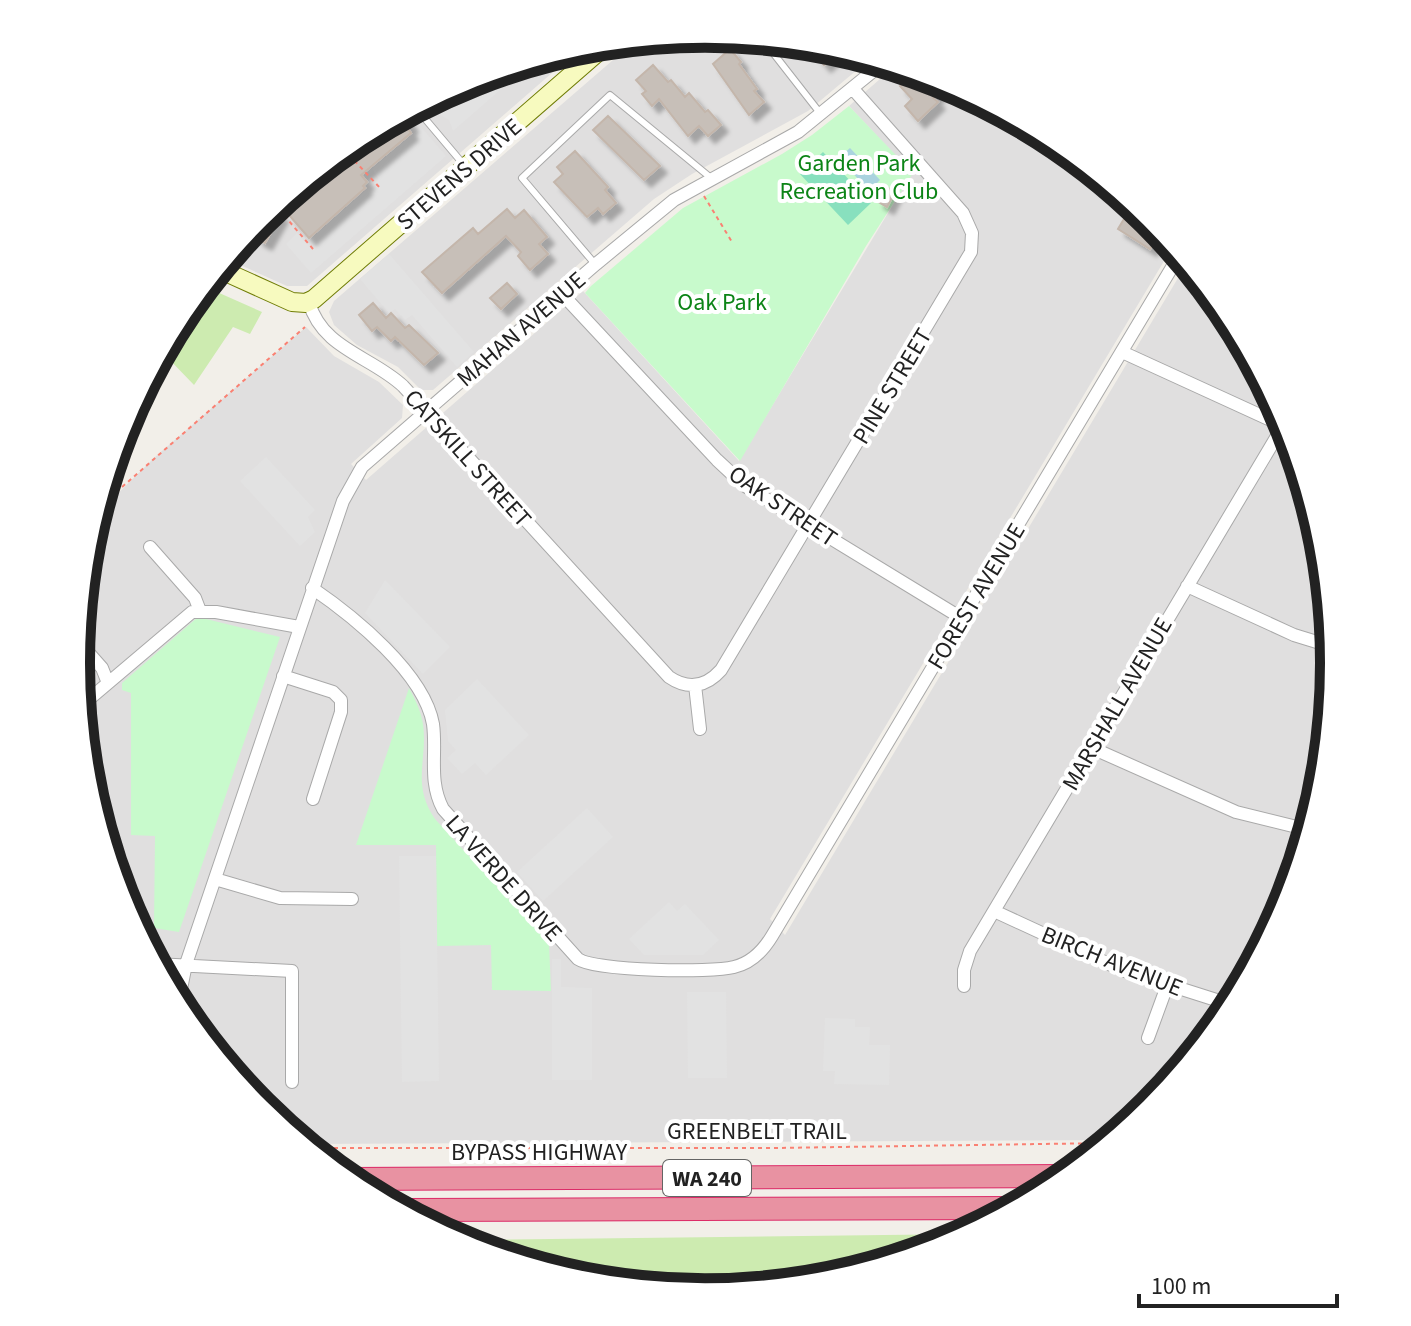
<svg xmlns="http://www.w3.org/2000/svg" width="1411" height="1326" font-family="'Source Sans 3',sans-serif">
	<style>
		.residential { fill: #e0dfdf }
		.grass { fill: #cdebb0 }
		.park { fill: #c8facc }
		.pitch { fill: #88e0be }
		.parking { fill: #e2e2e2 }
		.water { fill: #aad3df }
		.building { fill: #c7bfb8; stroke: #c4b6ab; stroke-width: 2; filter: url(#shadow) }
		.lines { fill: none; stroke-linecap: round; stroke-linejoin: round }
		.lane-casing { stroke: #a9a9a9; stroke-width: 8 }
		.street-casing { stroke: #a9a9a9; stroke-width: 14 }
		.secondary-casing { stroke: #707d05; stroke-width: 20 }
		.highway-casing { stroke: #dc2a67; stroke-width: 24 }
		.path { stroke: #fa8072; stroke-width: 2; stroke-dasharray: 4 4; stroke-linecap: butt }
		.lane { stroke: #fff; stroke-width: 6 }
		.street { stroke: #fff; stroke-width: 12 }
		.secondary { stroke: #f7fabf; stroke-width: 18 }
		.highway { stroke: #e892a2; stroke-width: 22 }
		.labels { text-anchor: middle; stroke-width: 8; stroke-linejoin: round; paint-order: stroke }
		.shield { fill: #fff; stroke: #646464; stroke-width: 2 }
		.shield-label { font-size: 22px; font-weight: bold; fill: #222 }
		.park-label { font-size: 24px; fill: #0c8416; stroke: #fff }
		.street-label { font-size: 24px; fill: #222; stroke: #fff }
		.rim { fill: none; stroke: #222; stroke-width: 10 }
	</style>
	<defs>
		<filter id="shadow"><feDropShadow dx="7" dy="7" stdDeviation="2" flood-color="#0004"/></filter>
	</defs>
	<rect width="100%" height="100%" fill="#f2efe9"/>
	<path class="residential" d="M706,34L829,46L870,59L808,111L692,174L654,199L433,390H421L398,367L357,345L334,325L329,312L334,301L635,41Z
		M583,46L307,286H287L227,259L261,218L356,140L465,82Z
		M895,66L947,82L1055,140L1151,219L1173,246L770,919L785,935L1187,263L1229,314L1287,423L1322,541L1334,663L1322,786L1286,904L1228,1013L1150,1108L1111,1140L304,1144L260,1107L182,1012L124,903L89,785L77,663L89,540L97,514L155,457L306,327L334,356L379,382L403,405L402,418L351,464L366,480L583,291L739,461L912,173L849,106Z"/>
	<path class="grass" d="M217,292L262,312L250,334L233,327L194,385L165,355L188,307L207,301Z
		M966,1234L946,1244L828,1280L705,1292L582,1280L457,1240Z"/>
	<path class="park" d="M849,106L913,173L866,246L740,461L585,293L591,286L683,208L782,154L812,135Z
		M198,617L280,637L179,932L154,928L155,836L131,835V693L122,690V683Z
		M409,688C415,699 421,711 423,724C428,760 411,784 435,819L549,943L551,991L492,990L491,945L437,946L436,845H356Z"/>
	<path class="pitch" d="M823,152L871,203L848,225L800,174Z"/>
	<path class="parking" d="M524,64L525,68L453,131L449,120L437,113L435,100L441,94L465,82Z
		M421,127L446,156L311,273L286,244L297,233L306,243L379,179L372,169Z
		M389,254L474,352L457,367L412,315L405,320L395,309L389,313L360,279Z
		M266,457L315,510L308,517L315,532L300,546L240,481Z
		M385,580L450,647L423,674L365,613Z
		M477,679L529,735L486,775L475,763L462,774L447,758L456,750L448,741L445,710Z
		M587,808L613,837L543,901L517,872Z
		M399,856H436L439,1081L402,1082Z
		M669,902L677,911L685,904L719,940L703,955H644L629,939Z
		M552,959H561V987L592,988V1080H552Z
		M687,992H726L727,1078H688Z
		M825,1018L855,1019V1027H870L869,1045H890L889,1085L834,1084L835,1071H823Z"/>
	<path class="water" d="M850,148L880,180L869,191L839,158Z"/>
	<path class="building" d="M806,44L829,46L841,50L824,65Z
		M730,49L741,62L739,64L757,89L754,91L764,102L749,115L713,64Z
		M653,65L668,82L671,80L685,97L689,93L705,112L708,110L721,125L708,136L699,126L688,136L659,99L652,106L642,94L646,91L636,80Z
		M915,72L949,83L933,98L938,102L918,121L905,106L912,99L900,86Z
		M403,115L411,125L408,129L411,133L361,175L367,182L363,186L365,188L309,238L289,215L323,183L315,174L332,160L342,170L359,156L353,149L373,131Z
		M608,116L660,166L644,180L593,130Z
		M575,151L608,187L605,190L616,203L603,214L598,208L587,217L554,182L563,174L557,167Z
		M1080,160L1108,184L1100,192L1075,165Z
		M884,186L895,192L887,207L877,201Z
		M1133,204L1148,216L1143,222L1160,233L1150,249L1118,229Z
		M507,209L515,218L524,210L547,237L539,244L548,254L530,270L518,256L521,252L506,236L442,293L422,272L473,228L478,234Z
		M271,210L281,215L265,243L256,238L258,234L251,230Z
		M507,283L517,294L501,309L490,298Z
		M373,303L386,318L391,313L405,328L409,325L438,353L424,365L395,337L391,341L377,327L372,331L359,315Z"/>
	<g class="lines">
		<g class="lane-casing">
			<path id="lane" d="M763,40L820,113
				M416,108L464,165
				M595,264L522,178L610,95L711,178"/>
		</g>
		<g class="street-casing">
			<path id="street" d="M562,294L717,460L745,486L963,619
				M309,302C322,349 371,356 403,386L669,677C688,690 706,687 721,670L971,252L972,233L963,213L853,89
				M1122,352L1288,428
				M150,547L195,598L200,611
				M1187,586L1294,635L1333,647
				M312,588C353,616 424,673 433,724C437,753 428,781 443,809L578,959C596,971 711,973 734,967C751,963 763,951 772,936L1180,254
				M79,642L102,668L108,683
				M283,676L333,692L341,700V712L313,799
				M695,685L700,729
				M81,706L192,612H216L299,627
				M1092,748L1236,812L1309,830
				M215,879L280,898L352,899
				M994,911L1122,970L1232,1005
				M156,964L292,971V1082
				M964,986V970L970,951L1283,426
				M178,1004L186,964L343,501L362,467L596,264L674,200L798,132L883,63
				M1148,1038L1167,986"/>
		</g>
		<g class="secondary-casing">
			<path id="secondary" d="M219,269L292,302L306,303L314,299L607,44"/>
		</g>
		<g class="highway-casing">
			<path id="highway" d="M348,1179L1067,1176
				M402,1210L1014,1208"/>
		</g>
		<path class="path" d="M426,106L435,98
			M704,196L732,242
			M274,207L283,206
			M313,249L282,213L284,206L350,156L381,189
			M98,508L305,327
			M310,1148H775L1108,1143"/>
		<use href="#lane" class="lane"/>
		<use href="#street" class="street"/>
		<use href="#secondary" class="secondary"/>
		<use href="#highway" class="highway"/>
	</g>
	<g class="labels">
		<rect class="shield" x="663" y="1160" width="88" height="36" rx="6"/>
		<g class="shield-label">
			<text x="707" y="1186">WA 240</text>
		</g>
		<g class="park-label">
			<text x="859" y="171">Garden Park<tspan x="859" dy="28">Recreation Club</tspan></text>
			<text x="722" y="310">Oak Park</text>
		</g>
		<g class="street-label">
			<text transform="translate(459 174) rotate(-41)" y="8">STEVENS DRIVE</text>
			<text transform="translate(521 329) rotate(-41)" y="8">MAHAN AVENUE</text>
			<text transform="translate(892 386) rotate(-59)" y="8">PINE STREET</text>
			<text transform="translate(468 458) rotate(48)" y="8">CATSKILL STREET</text>
			<text transform="translate(783 506) rotate(34)" y="8">OAK STREET</text>
			<text transform="translate(976 596) rotate(-59)" y="8">FOREST AVENUE</text>
			<text transform="translate(1117 704) rotate(-60)" y="8">MARSHALL AVENUE</text>
			<text transform="translate(504 878) rotate(48)" y="8">LA VERDE DRIVE</text>
			<text transform="translate(1112 961) rotate(22)" y="8">BIRCH AVENUE</text>
			<text x="757" y="1139">GREENBELT TRAIL</text>
			<text x="539" y="1160">BYPASS HIGHWAY</text>
		</g>
	</g>
	<path d="M0 0H1411V1326H0ZM90 663a615 615 0 1 1 1230 0a615 615 0 1 1-1230 0Z" fill="#fff" fill-rule="evenodd"/>
	<path class="rim" d="M90 663a615 615 0 1 1 1230 0a615 615 0 1 1-1230 0Z"/>
	<path d="M1139 1294v12h198v-12" fill="none" stroke="#222222" stroke-width="4"/>
	<text x="1151" y="1294" font-size="24" fill="#222222" stroke="#ffffff" stroke-width="6" paint-order="stroke">100 m</text>
</svg>
